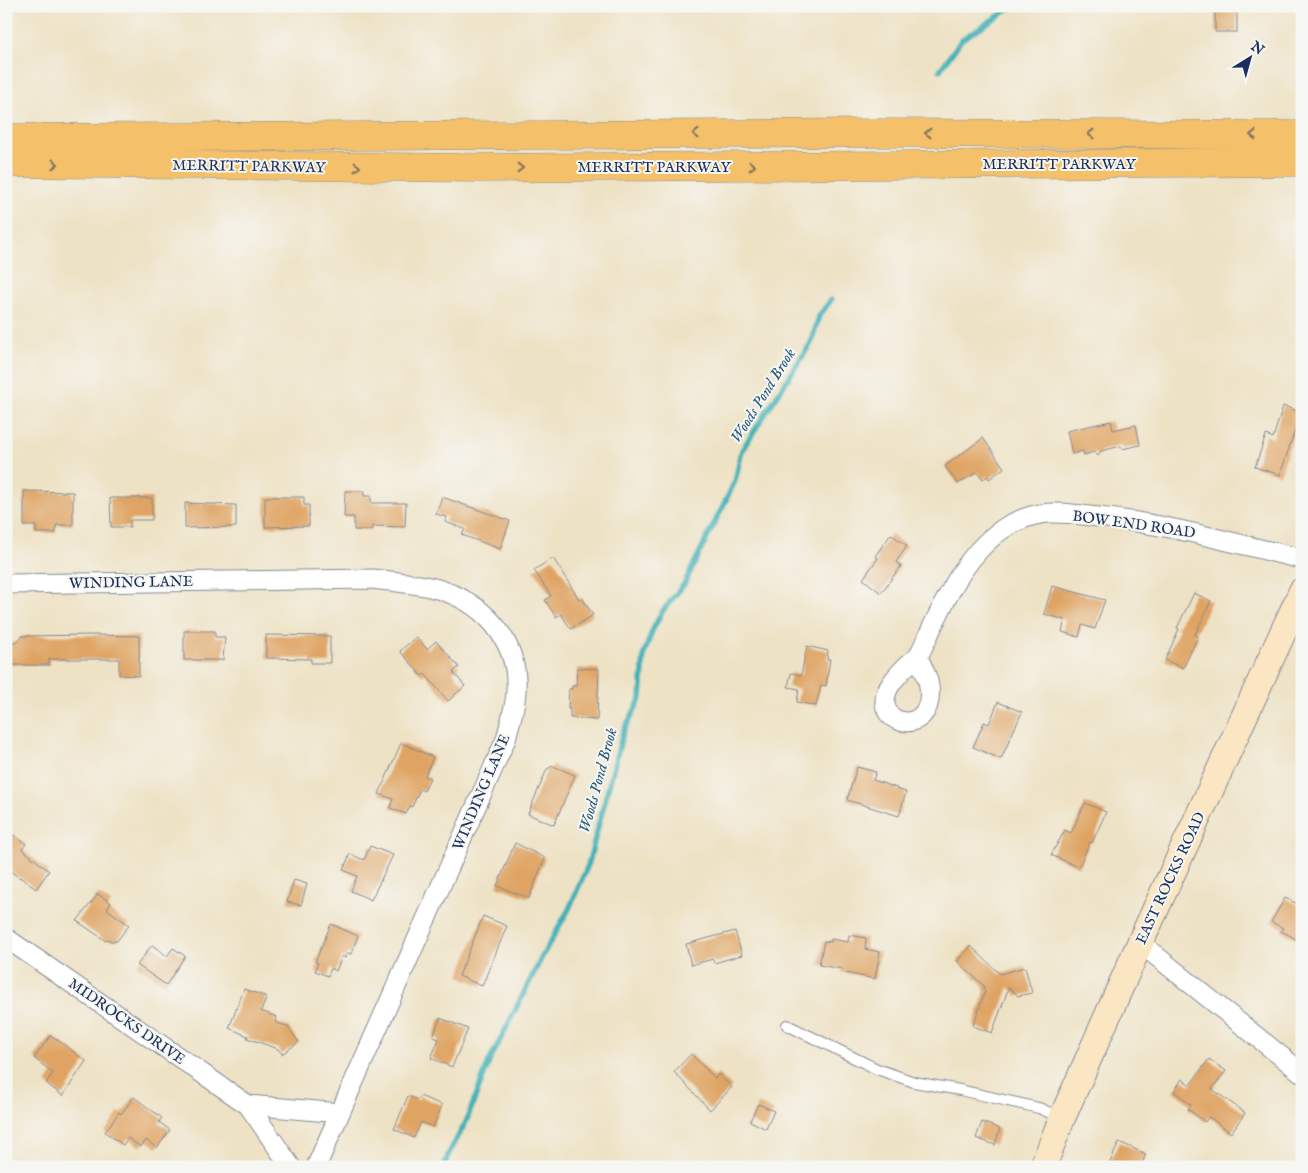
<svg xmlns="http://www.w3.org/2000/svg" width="1308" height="1173" font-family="'IM FELL English',serif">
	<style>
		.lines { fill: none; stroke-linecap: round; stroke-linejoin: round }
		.stream { stroke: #40b1b7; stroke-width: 5.5 }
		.building { fill: #dfa464 }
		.lane-casing { stroke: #848892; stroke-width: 12 }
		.street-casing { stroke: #848892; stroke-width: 21 }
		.secondary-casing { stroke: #848892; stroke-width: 28 }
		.highway-casing { stroke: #848892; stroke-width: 29 }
		.lane { stroke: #fff; stroke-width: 10 }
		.street { stroke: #fff; stroke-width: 19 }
		.secondary { stroke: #fbe6c3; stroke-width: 26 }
		.highway { stroke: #f4c16a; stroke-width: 28 }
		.oneway { stroke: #7d7163 }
		.labels { text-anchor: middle; stroke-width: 4; stroke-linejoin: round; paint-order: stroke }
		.street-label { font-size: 15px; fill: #1b2f5e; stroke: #f6f6f2 }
		.water-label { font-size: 16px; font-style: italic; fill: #285c7d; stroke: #f6f6f2 }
	</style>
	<rect width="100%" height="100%" fill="#f6f6f2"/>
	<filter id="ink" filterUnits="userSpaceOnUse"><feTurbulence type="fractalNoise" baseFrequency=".02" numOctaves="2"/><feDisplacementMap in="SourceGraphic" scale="10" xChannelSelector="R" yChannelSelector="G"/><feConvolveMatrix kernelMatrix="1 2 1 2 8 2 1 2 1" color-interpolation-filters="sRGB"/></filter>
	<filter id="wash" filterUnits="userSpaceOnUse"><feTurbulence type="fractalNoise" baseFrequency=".0096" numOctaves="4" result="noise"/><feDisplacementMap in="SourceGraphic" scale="20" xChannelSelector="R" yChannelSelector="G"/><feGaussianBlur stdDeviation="1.12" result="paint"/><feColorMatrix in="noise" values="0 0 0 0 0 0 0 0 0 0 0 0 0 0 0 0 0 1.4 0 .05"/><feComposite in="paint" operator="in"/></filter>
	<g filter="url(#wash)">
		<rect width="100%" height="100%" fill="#eee2c5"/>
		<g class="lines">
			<path class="stream" d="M940,70L962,39L1014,6
				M444,1167L448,1155L466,1122L489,1062L544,953L569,909L588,865L623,732L641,698L644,654L652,631L662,612L684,584L724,504L735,481L742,450L811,343L819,316L831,300"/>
		</g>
		<g id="blocks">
			<path class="building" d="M1215,6H1237V32H1215Z
				M1283,406L1298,411L1299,414L1297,424L1280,475L1255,467L1266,435L1273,438Z
				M1111,421L1113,430L1136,425L1140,445L1122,449L1121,446L1101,451L1098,456L1094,452L1084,455L1083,451L1072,454L1067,431Z
				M983,438L1004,468L989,479L987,476L983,479L977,472L958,484L945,466Z
				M24,491L73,492V525H56V533H36V526H24Z
				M345,491H364V496H371V503H406L405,527L372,526V530H354V517H344Z
				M265,497H304V505H309V526L265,527Z
				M442,497L510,521L500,549L462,535L465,529L445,522L447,517L436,514Z
				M110,498H152V520H130V527H111Z
				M185,503L236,505V527L185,528Z
				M891,534L907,546L896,562L901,566L881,593L863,579L878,558L875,556Z
				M553,558L579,599L582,598L593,615L571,629L561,614L556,617L545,600L551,596L534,570Z
				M1052,586L1105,600L1095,629L1082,625L1079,637L1062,632L1065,620L1044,614Z
				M1194,593L1211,601L1195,635L1198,637L1183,668L1165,660L1179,629L1177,628Z
				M184,631H215V637H225L223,660H184Z
				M93,635L139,636V676L119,675V659H49V665H6V642H17L22,636Z
				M266,635L330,636V663H311V659L266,658Z
				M416,637L427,649L436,641L459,667L453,672L465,686L448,701L425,674L422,676L400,651Z
				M807,646L828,651L827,659H830L826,686L821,685L816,706L797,702L799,689L788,687L791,673L801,675Z
				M577,668L599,669L597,720L570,718V709H568L569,689H572V686H576Z
				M998,702L1022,712L1001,759L973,747L984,722L989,724Z
				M401,743L433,757L425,776L430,778L424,791L420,789L412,807L410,806L406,814L390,808L393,799L379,794Z
				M553,766L575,775L554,825L528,814L547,769Z
				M857,767L876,772L873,780L897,788L896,789L906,792L899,816L847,800Z
				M1085,803L1106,812L1092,843L1090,842L1079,867L1051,855L1065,830L1071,833Z
				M14,835L26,844L22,849L49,871L36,889L20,877V878L7,869L6,870V837L10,840Z
				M515,843L545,858L529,898L497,886Z
				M370,846L393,855L371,900L351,891L357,876L343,870L350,854L364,860Z
				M294,880L307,884L301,905L287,902Z
				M98,894L111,903L107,909L129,925L117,941H111L108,939L106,941L77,921Z
				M1285,898L1302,906V942L1281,931L1283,928L1271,922Z
				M483,916L507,926L482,986L459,976Z
				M331,924L358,936L351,954L347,953L345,958L342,956L336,971L331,968L328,976L315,971L318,963L315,962Z
				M735,931L742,955L714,963L713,959L691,965L686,944Z
				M849,935L866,938L865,949L880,952L875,979L841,972L842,969L819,965L824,941L831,942V939L848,942Z
				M152,945L167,956L173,948L185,956L166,985L137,965Z
				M971,946L1000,974L1025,967L1032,993L1018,996L1009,987L992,1033L973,1026L985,991L983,989L984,986L957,961Z
				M244,989L267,997L261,1011L277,1017L275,1022L288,1027L299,1042L282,1054L278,1049L247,1038L248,1036L229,1028Z
				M440,1018L468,1029L452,1067L431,1058L439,1039L433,1037Z
				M51,1035L86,1061L63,1096L46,1083L53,1073L34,1058Z
				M691,1054L715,1078L718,1074L732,1087L710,1110L674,1072Z
				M1209,1059L1226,1071L1212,1089L1245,1113L1231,1133L1209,1117L1205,1122L1188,1109L1191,1105L1174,1091L1182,1079L1190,1085Z
				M408,1096L418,1100L420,1096L442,1105L433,1127L421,1122L414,1138L394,1129Z
				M134,1097L162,1118L159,1122L170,1130L157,1148L146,1140L141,1147L128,1138L123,1145L105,1132L119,1112L121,1114Z
				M758,1104L774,1111L766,1129L750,1121Z
				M982,1122L1000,1129L995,1145L976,1138Z
				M1119,1142L1146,1154L1141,1167H1108Z"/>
		</g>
	</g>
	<g filter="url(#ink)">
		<use href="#blocks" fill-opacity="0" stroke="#848892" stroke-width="1"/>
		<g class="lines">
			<g class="lane-casing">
				<path id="lane" d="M787,1025L877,1069L914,1082L960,1090L1039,1108L1061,1118"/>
			</g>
			<g class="street-casing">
				<path id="street" d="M6,584L373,579C396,582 419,583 441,590C490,606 523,648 515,701C513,714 509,726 506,739L316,1167
					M918,657C922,667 928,676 929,686C936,743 861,725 893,681C900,672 908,663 918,657C941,610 962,553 1009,525C1019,520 1030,515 1041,514C1059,511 1080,515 1098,517C1169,524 1233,543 1302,559
					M6,938L248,1105L291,1167
					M1140,943L1302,1073
					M248,1105L340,1113"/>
			</g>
			<g class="secondary-casing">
				<path id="secondary" d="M1043,1167L1062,1118L1140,943L1302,591"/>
			</g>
			<g class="highway-casing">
				<path id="highway" d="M6,138L887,133L1302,135
					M6,163L477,168L1302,162"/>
			</g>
			<use href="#lane" class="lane"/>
			<use href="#street" class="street"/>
			<use href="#secondary" class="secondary"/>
			<use href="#highway" class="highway"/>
		</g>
		<defs><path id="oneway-chevron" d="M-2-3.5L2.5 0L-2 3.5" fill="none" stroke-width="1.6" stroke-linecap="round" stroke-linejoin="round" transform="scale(1.25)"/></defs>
		<g class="oneway">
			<use href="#oneway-chevron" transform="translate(928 133) rotate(-180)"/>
			<use href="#oneway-chevron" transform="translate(696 134) rotate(180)"/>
			<use href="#oneway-chevron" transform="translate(1091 134) rotate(-180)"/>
			<use href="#oneway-chevron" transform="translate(1253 135) rotate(-180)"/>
			<use href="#oneway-chevron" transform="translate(55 164) rotate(1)"/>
			<use href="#oneway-chevron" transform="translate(752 166)"/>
			<use href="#oneway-chevron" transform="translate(357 167) rotate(1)"/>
			<use href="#oneway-chevron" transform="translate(520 168)"/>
		</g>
	</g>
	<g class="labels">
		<g class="street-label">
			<text x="1059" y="169">MERRITT PARKWAY</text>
			<text transform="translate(249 166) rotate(1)" y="5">MERRITT PARKWAY</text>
			<text x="654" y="172">MERRITT PARKWAY</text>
			<text transform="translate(1134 524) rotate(8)" y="5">BOW END ROAD</text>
			<text transform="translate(131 582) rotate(-1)" y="5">WINDING LANE</text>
			<text transform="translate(481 792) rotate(-67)" y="5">WINDING LANE</text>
			<text transform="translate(1170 878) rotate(-65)" y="5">EAST ROCKS ROAD</text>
			<text transform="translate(127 1021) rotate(35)" y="5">MIDROCKS DRIVE</text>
		</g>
		<g class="water-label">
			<text transform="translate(762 395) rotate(-58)" y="6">Woods Pond Brook</text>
			<text transform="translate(597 780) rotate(-75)" y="6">Woods Pond Brook</text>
		</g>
	</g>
	<rect width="1308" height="1173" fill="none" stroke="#f6f6f2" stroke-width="25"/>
	<g transform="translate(1250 58) rotate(37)" stroke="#f6f6f2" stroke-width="4" paint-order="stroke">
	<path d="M0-4L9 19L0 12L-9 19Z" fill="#1b2f5e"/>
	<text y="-8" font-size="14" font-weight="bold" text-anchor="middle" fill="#1b2f5e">N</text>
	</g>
</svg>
